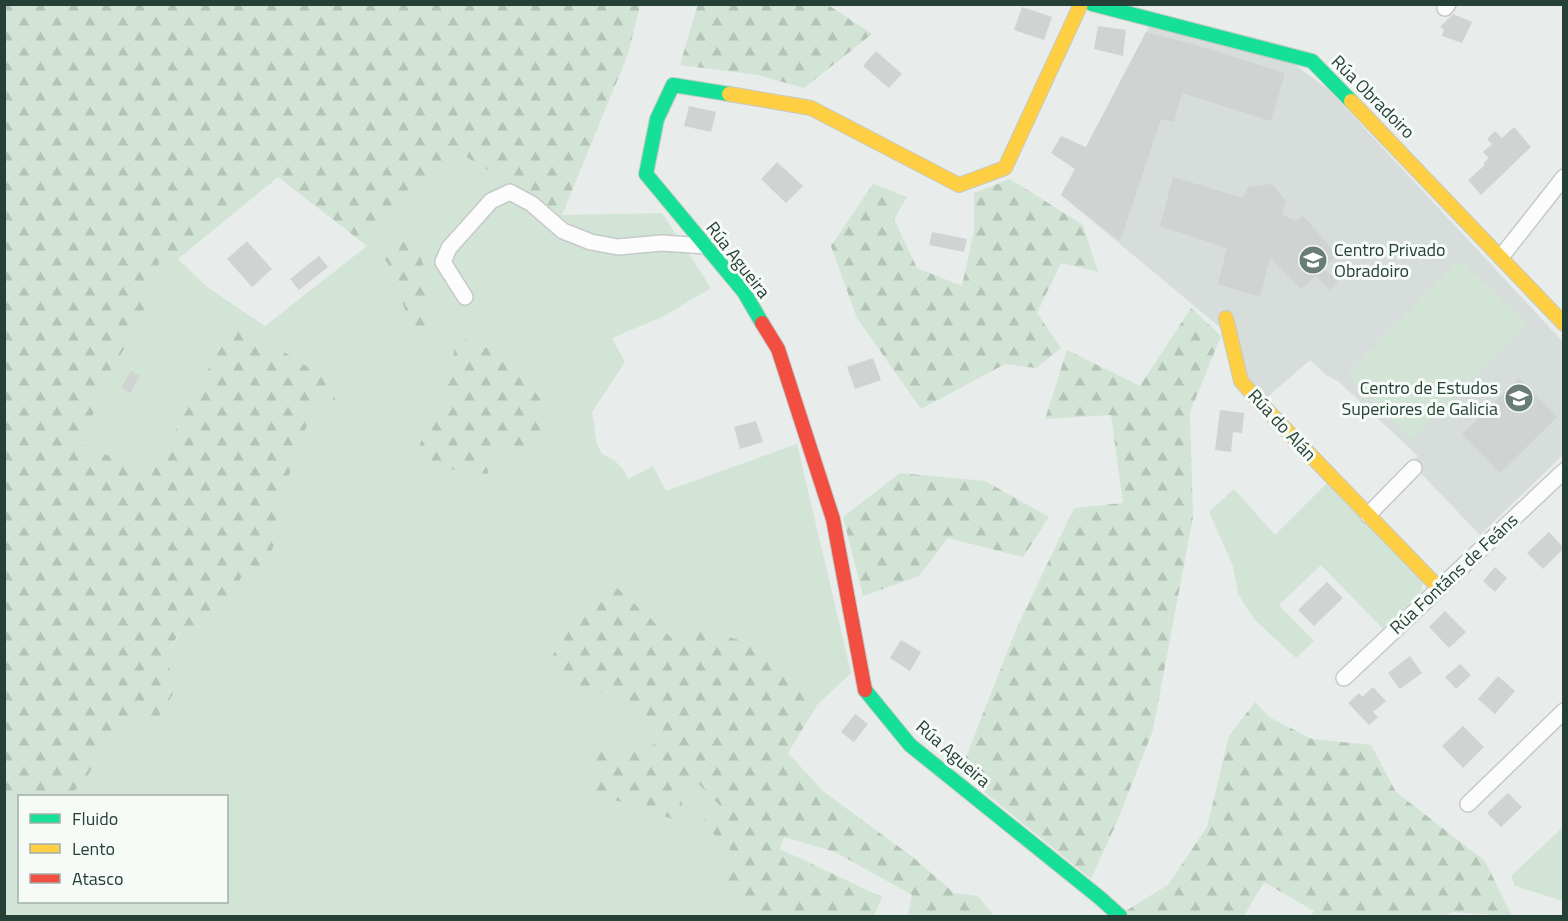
<svg xmlns="http://www.w3.org/2000/svg" width="1568" height="921" font-family="'Titillium Web',sans-serif">
	<style>
		.built { fill: #d6ddda }
		.green { fill: #d2e4d6 }
		.forest { fill: url(#forest-firs) }
		.building { fill: #cfd3d1 }
		.lines { fill: none; stroke-linecap: round; stroke-linejoin: round }
		.street-casing { stroke: #c5c9c7; stroke-width: 18 }
		.fast-casing { stroke: #c4cac7; stroke-width: 16 }
		.slow-casing { stroke: #c4cac7; stroke-width: 16 }
		.jam-casing { stroke: #c4cac7; stroke-width: 16 }
		.street { stroke: #fcfcfc; stroke-width: 15 }
		.fast { stroke: #16e098; stroke-width: 14 }
		.slow { stroke: #ffcf43; stroke-width: 14 }
		.jam { stroke: #f24e42; stroke-width: 14 }
		.labels { text-anchor: middle; stroke-width: 6; stroke-linejoin: round; paint-order: stroke }
		.street-label { font-size: 18px; fill: #254036; stroke: #f7fbf8 }
		.poi-label { font-size: 18px; fill: #254036; stroke: #f7fbf8; text-anchor: start }
	</style>
	<defs>
		<pattern id="forest-firs" width="22" height="20" patternUnits="userSpaceOnUse" patternTransform="scale(1.5)"><rect width="22" height="20" fill="#d2e4d6"/><path d="M5 1l3.5 6h-7zM16 11l3.5 6h-7z" fill="#b4c5b8"/></pattern>
	</defs>
	<rect width="100%" height="100%" fill="#e8ecea"/>
	<path class="built" d="M1149,27L1287,59L1329,90L1563,342V455L1480,535L1411,463L1418,456L1338,381L1326,375L1310,360L1265,399L1248,384L1227,333L1061,195Z"/>
	<path class="green" d="M461,154L562,215L662,213L711,288L662,317L612,338L625,362L592,412L597,445L602,454L615,461L623,469L628,479L653,466L666,491L797,444L851,673L817,705L776,651L703,629L672,638L615,586L641,707L807,916H5L4,806L19,811L20,902H226V796H68L82,784L100,757L106,741L122,721L173,694L167,653L181,632L207,625L126,464L84,444L101,388L143,317L161,256L265,326L367,246Z
		M1460,260L1526,324L1412,439L1347,374Z
		M1329,481L1423,580L1422,591L1383,629L1321,565L1279,605L1314,641L1296,658L1254,619L1238,594L1233,566L1209,512L1234,489L1275,535Z
		M1563,827V901L1515,886L1511,876Z"/>
	<path class="forest" d="M698,4L828,5L872,34L804,88L758,75L680,65Z
		M4,5H640L628,54L562,215L461,154L367,246L278,177L178,259L231,310L161,257L143,317L101,388L84,444L126,464L149,480L234,321L337,385L334,393L335,400L322,403L312,414L298,446L282,498L278,531L264,576L247,562L227,613L207,625L180,632L167,653L173,694L158,718L122,721L106,741L100,757L82,784L68,796H20L19,811L4,806Z
		M1010,179L1083,225L1098,272L1061,263L1037,313L1061,348L1036,368L1005,364L921,409L857,318L831,246L873,184L907,197L894,219L917,268L962,286L974,231V193Z
		M415,236L434,303L418,345L389,266L375,243Z
		M1191,308L1221,336L1190,412L1193,517L1153,730L1116,824L1091,879L960,772L1018,625L1074,508L1123,503L1111,415L1045,419L1067,350L1140,386Z
		M457,337L501,353L545,404L547,442L499,452L487,474L410,464L446,392Z
		M900,473L985,481L1049,517L1023,557L948,538L919,576L863,596L843,517Z
		M615,586L672,638L703,629L776,651L817,705L788,753L824,792L914,858L954,893L978,896L994,916H908L912,895L835,852L784,837L780,849L882,897L874,916H776L740,907L725,875L739,856L719,842L704,819L722,808L691,776L678,777L685,823L584,790L601,746L636,750L663,742L641,707L606,690L582,704L546,669L561,639Z
		M1255,702L1269,717L1312,739L1371,745L1396,792L1485,861L1512,916L1452,912L1443,916H1311L1314,911L1264,882L1244,916H1129L1124,912L1168,885L1207,827L1229,736Z"/>
	<path class="building" d="M1022,7L1052,17L1044,40L1014,30Z
		M1453,14L1472,22L1462,43L1442,36L1444,30L1440,27Z
		M1098,26L1126,30L1123,56L1094,49Z
		M1146,32L1196,45L1285,73L1271,121L1182,93L1174,122L1161,119L1120,241L1061,195L1075,169L1051,153L1061,136L1086,147Z
		M876,51L902,74L889,88L863,66Z
		M689,106L716,112L711,132L684,126Z
		M1514,127L1531,147L1481,195L1468,180L1485,165L1483,164L1489,158L1483,152L1492,144L1487,139L1495,131L1502,138Z
		M777,162L803,186L786,203L761,179Z
		M1173,177L1243,198L1248,187L1272,184L1286,201L1282,215L1296,221L1303,216L1337,255L1324,268L1338,282L1330,290L1316,276L1301,289L1270,258L1260,297L1218,284L1227,248L1160,226Z
		M932,232L967,239L964,252L929,245Z
		M247,241L272,269L252,287L227,259Z
		M319,256L328,267L299,290L290,279Z
		M873,358L881,380L855,389L847,367Z
		M131,371L140,376L130,393L121,388Z
		M1519,378L1557,417L1500,473L1462,434Z
		M1220,410L1244,413L1242,433L1233,432L1231,452L1215,450Z
		M756,421L763,442L740,449L734,427Z
		M1549,532L1563,547V549L1543,569L1527,553Z
		M1495,567L1507,578L1495,592L1483,581Z
		M1327,582L1343,598L1314,626L1298,610Z
		M1445,611L1466,632L1449,648L1429,627Z
		M901,640L921,652L910,671L890,658Z
		M1410,656L1422,673L1400,689L1388,673Z
		M1460,664L1471,675L1456,689L1445,677Z
		M1498,676L1515,691L1495,714L1478,699Z
		M1373,687L1386,701L1373,712L1378,717L1369,725L1348,703L1359,693L1362,697Z
		M855,714L868,724L854,742L841,732Z
		M1463,726L1484,747L1463,768L1442,746Z
		M1508,793L1522,807L1501,827L1487,813Z"/>
	<g class="lines">
		<g class="street-casing">
			<path id="street" d="M1445,8L1448,4
				M1501,257L1564,177
				M465,297L443,262L449,248L491,201L510,192L532,204L563,231L591,242L618,247L662,243L706,246
				M1368,515L1414,468
				M1344,678L1564,471
				M1468,804L1564,711"/>
		</g>
		<g class="fast-casing">
			<path id="fast" d="M1092,4L1312,61L1351,101
				M729,94L673,85L657,119L646,174L744,292L762,323
				M865,690L910,745L1100,898L1120,916"/>
		</g>
		<g class="slow-casing">
			<path id="slow" d="M729,94L811,108L959,185L1005,168L1081,4
				M1351,101L1564,324
				M1226,318L1241,381L1261,404L1439,588"/>
		</g>
		<g class="jam-casing">
			<path id="jam" d="M762,323L778,349L833,519L865,690"/>
		</g>
		<use href="#street" class="street"/>
		<use href="#fast" class="fast"/>
		<use href="#slow" class="slow"/>
		<use href="#jam" class="jam"/>
	</g>
	<defs>
		<g id="university-disc" transform="scale(1.5)"><circle r="9.5" fill="#697c75" stroke="#f7fbf8"/><path d="M0-5L7-2L0 1L-7-2ZM-4 1L0 2.5L4 1V4Q0 6-4 4Z" fill="#fff"/></g>
	</defs>
	<g fill-rule="evenodd">
		<use href="#university-disc" x="1313" y="260"/>
		<use href="#university-disc" x="1519" y="398"/>
	</g>
	<g class="labels">
		<g class="street-label">
			<text transform="translate(1373 97) rotate(45)" y="6">Rúa Obradoiro</text>
			<text transform="translate(738 260) rotate(52)" y="6">Rúa Agueira</text>
			<text transform="translate(1282 425) rotate(47)" y="6">Rúa do Alán</text>
			<text transform="translate(1454 574) rotate(-43)" y="6">Rúa Fontáns de Feáns</text>
			<text transform="translate(953 754) rotate(41)" y="6">Rúa Agueira</text>
		</g>
		<g class="poi-label">
			<text x="1334" y="256">Centro Privado<tspan x="1334" dy="21">Obradoiro</tspan></text>
			<text x="1498" y="394" text-anchor="end">Centro de Estudos<tspan x="1498" dy="21">Superiores de Galicia</tspan></text>
		</g>
	</g>
	<rect width="1568" height="921" fill="none" stroke="#254036" stroke-width="12"/>
	<rect x="18" y="795" width="210" height="108" fill="#f7fbf8" stroke="#a3b0aa" stroke-width="1.5"/>
	<rect x="30" y="814" width="30" height="9" fill="#16e098" stroke="#a3b0aa" stroke-width="1.5"/>
	<text x="72" y="825" font-size="18" fill="#254036">Fluido</text>
	<rect x="30" y="844" width="30" height="9" fill="#ffcf43" stroke="#a3b0aa" stroke-width="1.5"/>
	<text x="72" y="855" font-size="18" fill="#254036">Lento</text>
	<rect x="30" y="874" width="30" height="9" fill="#f24e42" stroke="#a3b0aa" stroke-width="1.5"/>
	<text x="72" y="885" font-size="18" fill="#254036">Atasco</text>
</svg>
